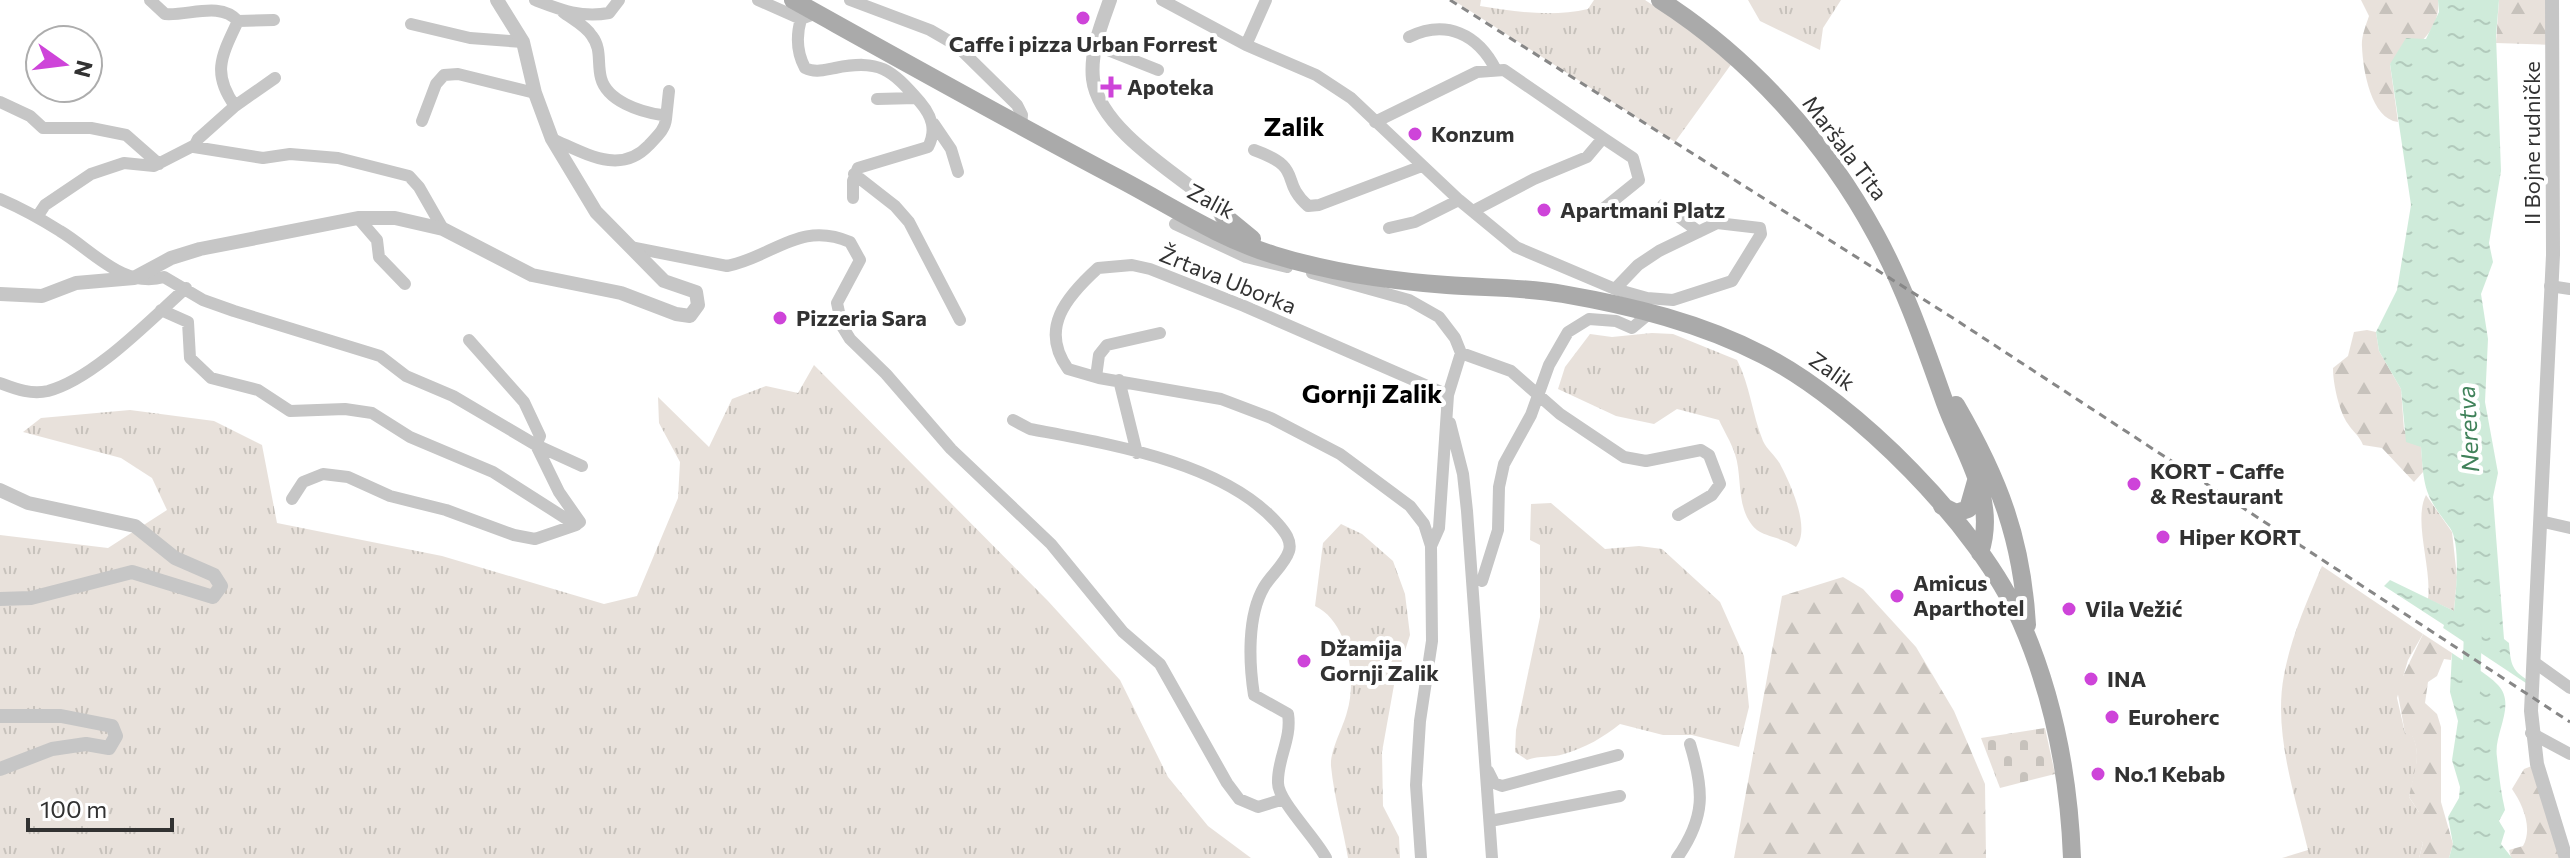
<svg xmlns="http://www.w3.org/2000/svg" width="2570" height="858" font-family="Commissioner,sans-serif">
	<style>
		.grass { fill: url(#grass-tufts) }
		.forest { fill: url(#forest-firs) }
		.cemetery { fill: url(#cemetery-stones) }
		.water { fill: url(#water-ripples) }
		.pier { fill: #fff }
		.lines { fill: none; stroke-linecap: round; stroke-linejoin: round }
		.river { stroke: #cfebda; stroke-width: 18 }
		.minor { stroke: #c6c6c6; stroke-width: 12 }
		.tertiary { stroke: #c6c6c6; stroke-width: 14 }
		.primary { stroke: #aaa; stroke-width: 18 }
		.rail { stroke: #878787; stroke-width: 3; stroke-dasharray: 8 6; stroke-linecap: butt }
		.poi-dot { fill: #ce44d9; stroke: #fff; stroke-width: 3 }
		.labels { text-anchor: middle; stroke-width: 8; stroke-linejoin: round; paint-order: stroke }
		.poi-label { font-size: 22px; font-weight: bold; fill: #323232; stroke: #fff; text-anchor: start }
		.street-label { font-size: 22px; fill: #323232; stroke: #fff }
		.water-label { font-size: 24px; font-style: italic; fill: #40825a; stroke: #fff }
		.quarter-label { font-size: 26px; font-weight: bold; fill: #000; stroke: #fff }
	</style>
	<defs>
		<pattern id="grass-tufts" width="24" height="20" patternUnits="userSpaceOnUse" patternTransform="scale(2)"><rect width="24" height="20" fill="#e8e1db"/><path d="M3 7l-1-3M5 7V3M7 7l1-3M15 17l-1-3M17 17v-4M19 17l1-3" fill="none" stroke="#c7c2bc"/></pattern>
		<pattern id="forest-firs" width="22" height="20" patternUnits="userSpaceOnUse" patternTransform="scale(2)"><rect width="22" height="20" fill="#e8e1db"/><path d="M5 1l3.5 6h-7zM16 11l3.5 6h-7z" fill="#c7c2bc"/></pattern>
		<pattern id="cemetery-stones" width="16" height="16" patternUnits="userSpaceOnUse" patternTransform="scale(2)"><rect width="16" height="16" fill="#e8e1db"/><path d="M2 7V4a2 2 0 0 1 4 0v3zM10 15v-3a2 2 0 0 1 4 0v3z" fill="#c7c2bc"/></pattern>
		<pattern id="water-ripples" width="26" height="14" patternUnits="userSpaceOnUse" patternTransform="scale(2)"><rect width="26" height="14" fill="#cfebda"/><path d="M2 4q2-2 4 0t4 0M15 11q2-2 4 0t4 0" fill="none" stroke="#b2cabc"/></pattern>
	</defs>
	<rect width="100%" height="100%" fill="#fff"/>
	<path class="grass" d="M1453,0H1481L1480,6C1515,12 1553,17 1588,9L1594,0H1645L1735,59L1675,142Z
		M1748,0H1841L1823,28L1820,50L1760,21Z
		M1652,333L1673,334L1737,360C1750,385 1752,414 1763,441C1767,450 1777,457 1781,466C1791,485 1811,529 1796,547C1783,538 1764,536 1757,530C1735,511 1743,478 1735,454C1731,442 1724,431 1719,420L1677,409L1654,424L1616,416L1558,389L1565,367L1590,334L1612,337Z
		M814,365L1048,601L1120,680L1168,777L1208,826L1251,858H0V535L108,548L167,510L152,478L121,458L23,432L41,418L130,410L214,421L262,445L277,523L442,556L604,604L637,596L678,498L680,462L659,423L658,397L709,447L732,399L766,386L798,393Z
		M2426,495L2452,532L2457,577L2454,611L2428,599C2432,568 2413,520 2426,495Z
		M1551,503L1605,549L1639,546L1662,549L1720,602L1744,656L1749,707L1739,747L1692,735H1663L1620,724C1604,737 1585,748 1564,754C1552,758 1540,755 1527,760L1515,752L1516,730L1540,617V545L1530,540L1531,504Z
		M1341,524L1362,534L1393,561L1405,594L1410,635L1394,685L1382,752L1383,806L1399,837L1400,858H1348C1343,828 1334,797 1331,766C1330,750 1343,728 1347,712C1357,680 1349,622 1315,606L1323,543Z
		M2322,566L2423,634L2408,660L2397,698L2405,733L2412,735C2423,755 2413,778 2409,797L2419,812V838L2423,843L2419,858H2282L2308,850C2295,795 2273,733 2284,675C2291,637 2307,601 2322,566Z"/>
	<path class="forest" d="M2361,0H2438C2441,33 2414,48 2390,64L2398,122C2371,119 2363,70 2362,47C2361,37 2366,25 2369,16Z
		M2499,0H2552L2554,45L2496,43Z
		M2367,330L2376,332L2379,351L2401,389L2404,430L2421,447L2423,472L2414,482L2382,448L2363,445C2359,435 2353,432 2348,424C2339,411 2333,384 2333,368L2348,356L2354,332Z
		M1843,577L1863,589L1916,647L1954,711L1985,784L1986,858H1734L1782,596Z
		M2423,634L2452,653L2451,660L2444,659L2437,676L2428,682L2425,703L2437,714L2441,727V802L2453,844L2449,858H2419L2423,843L2419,839V812L2409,797C2412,777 2423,756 2412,736L2405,733L2397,689Z
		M2537,764L2566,858H2511L2509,850L2523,846C2533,828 2523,805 2512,789L2524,769Z"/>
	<path class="cemetery" d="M2045,728L2055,774L2000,788L1981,738Z"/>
	<path class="water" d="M2438,0H2499L2496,36L2501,171L2489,243L2493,262L2481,294L2488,339L2485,402L2498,473L2493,497L2504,639L2509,643C2511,670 2513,671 2537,686V696L2442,632L2444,625L2384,586L2390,580L2454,611C2456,593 2461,543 2450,528C2425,495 2424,490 2421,447L2406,442L2401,389L2379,351L2376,332L2397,290L2411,205L2390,64L2406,38L2426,39L2439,12Z
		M2452,653C2466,663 2486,672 2498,685C2517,705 2493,734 2497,757C2499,776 2501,793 2505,810L2499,821L2505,831L2501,844L2512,858H2449L2453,844L2448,817L2459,798L2460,787L2452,760L2458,721L2450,692Z"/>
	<path class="pier" d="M2380,586L2541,693V699L2535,700L2448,637L2440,635V627L2384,593Z"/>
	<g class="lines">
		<path class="river" d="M2471,692L2473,629"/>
		<path class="minor" d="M150,0L165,14C189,16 220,1 238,21L274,20
			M535,0C561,10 581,18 609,13L619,0
			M758,0L801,19
			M850,0L930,30L956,45L1017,105L1022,115L1021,126
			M1162,0L1246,45L1316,75L1351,98L1459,200L1516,247L1615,289L1647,298L1673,300L1732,281L1761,234L1760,228L1717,223L1659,251L1638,265L1615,289
			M817,13L801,19C796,36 797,53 805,68C815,73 824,70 835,68C880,59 891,69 920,102C932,116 937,130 928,147L858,168L853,181V198
			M238,21C222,55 211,73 235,106L198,139L194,147L263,158L290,154L338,158L409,176L419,187L443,229
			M411,24L470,38L523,42
			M1409,37C1446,19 1478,34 1496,70
			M1095,45L1158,70
			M1246,45L1266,0
			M877,99L916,98
			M0,102L30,116L43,128H91L126,135L159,164
			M235,106L275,78
			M666,119L669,91
			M422,121L436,84L444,75L458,74L535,93
			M1375,122L1477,72L1504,70L1603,138L1587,157L1534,179L1473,211
			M934,124L951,149L958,172
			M1603,138L1633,158L1639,180L1603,209
			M552,139C585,153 620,176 649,145C656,137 665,130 666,119L662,115C640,112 607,101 601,78C597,63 602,49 592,36C586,26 572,19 563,12
			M1254,150C1306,169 1278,179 1308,206L1319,205L1422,166
			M854,174L895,206L909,222L960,320
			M0,199C21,208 41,219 60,231C92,250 123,289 164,277L203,300L234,311L380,356L406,376L453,396L536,445L582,466
			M1663,205L1699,232
			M37,217L45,205L91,174L124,163L154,166L193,146
			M358,218L377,240L379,257L405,284
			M1175,224L1246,257L1287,267
			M1389,228L1415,222L1459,200
			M630,247L727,266C773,257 800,220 850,242L860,260L837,303L842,326L850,339L886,374L951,449L1051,544L1123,632L1160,664L1227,783L1239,799L1258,807L1284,799
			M1312,273L1409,300L1439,317L1455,338L1461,353L1448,395L1439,528L1431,546L1432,641L1420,721L1416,785L1421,858
			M2550,286L2570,289
			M161,310L188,322L190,358L211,378L258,390L290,411L345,409L372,413L410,437L493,472L576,525L580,522L559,492L536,445L540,436L524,402L469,340
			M1461,353L1511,371L1560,414L1624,457L1646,461L1701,450L1709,455L1720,484L1712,495L1678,515
			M1096,377L1099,355L1107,345L1160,333
			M1119,380L1137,453
			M0,383C16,389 31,395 48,391C94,379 151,319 186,288
			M1013,420L1030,429C1109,444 1224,462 1278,524C1285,532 1292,541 1289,551C1285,564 1271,575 1264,587C1247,616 1249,663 1254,695L1288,714C1292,739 1277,759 1278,783C1278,801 1316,838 1326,858
			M1450,423L1463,474L1467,511L1492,858
			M292,499L303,482L323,474L348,477L390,496L446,510L514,535L535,539L576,525
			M2540,521L2570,528
			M1431,546L1424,524L1410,506L1340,454L1271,418L1221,399L1099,378L1068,369C1039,329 1066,297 1098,268L1132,265L1150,269L1244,306L1448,395
			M1482,581L1498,530L1499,487L1504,464L1531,415L1549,365L1568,332L1589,319L1616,321L1632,328L1650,313
			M2534,662L2570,688
			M2531,733L2570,754
			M1488,771L1494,783L1502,786L1618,755
			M1490,821L1620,796
			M1677,858C1706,817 1704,790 1690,744"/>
		<path class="tertiary" d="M1110,0C1101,25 1090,52 1093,79C1099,130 1180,176 1217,207L1225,224
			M2552,0L2553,255L2531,711L2537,764L2566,858
			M0,294L42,296L76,283L134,278L171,258L200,249L358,218H395L443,229L532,275L621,293L676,314L690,316L698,305L696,292L664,281L596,212L552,139L535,93L523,42L497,0
			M0,490L28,503L135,526L175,558L214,575L221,586L213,597L132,572L31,598L0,599
			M0,716H61L112,726L116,736L109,748L86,744L52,749L0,769"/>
		<path class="primary" d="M793,0C901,60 1008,120 1116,177C1168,204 1218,238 1274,255C1329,272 1389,281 1447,285C1485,288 1525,287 1563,294C1632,306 1701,323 1763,355C1855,402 1980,527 2021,622C2053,695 2069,778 2072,858
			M1660,0C1749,57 1826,142 1876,235C1905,288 1925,347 1945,403C1963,453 1998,498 1980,553
			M1224,216L1252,239
			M1956,405C1999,479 2022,539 2027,625
			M1942,506L1956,513L1968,509L1976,481"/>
		<path class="rail" d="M1450,0L1956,320L2570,722"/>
	</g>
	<g class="poi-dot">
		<circle cx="1083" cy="18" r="8"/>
		<path d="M1107 75h8v8h8v8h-8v8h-8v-8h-8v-8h8z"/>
		<circle cx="1415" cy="134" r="8"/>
		<circle cx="1544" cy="210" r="8"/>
		<circle cx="780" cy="318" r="8"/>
		<circle cx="2134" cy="484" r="8"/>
		<circle cx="2163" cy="537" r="8"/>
		<circle cx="1897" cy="596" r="8"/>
		<circle cx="2069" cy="609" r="8"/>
		<circle cx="1304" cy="661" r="8"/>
		<circle cx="2091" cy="679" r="8"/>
		<circle cx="2112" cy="717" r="8"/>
		<circle cx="2098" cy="774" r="8"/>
	</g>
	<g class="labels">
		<g class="poi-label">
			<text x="1083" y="52" text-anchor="middle">Caffe i pizza Urban Forrest</text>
			<text x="1127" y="95">Apoteka</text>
			<text x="1431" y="142">Konzum</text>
			<text x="1560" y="218">Apartmani Platz</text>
			<text x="796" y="326">Pizzeria Sara</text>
			<text x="2150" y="479">KORT - Caffe<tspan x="2150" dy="25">&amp; Restaurant</tspan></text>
			<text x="2179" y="545">Hiper KORT</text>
			<text x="1913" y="591">Amicus<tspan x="1913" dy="25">Aparthotel</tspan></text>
			<text x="2085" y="617">Vila Vežić</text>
			<text x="1320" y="656">Džamija<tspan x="1320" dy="25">Gornji Zalik</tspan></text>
			<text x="2107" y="687">INA</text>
			<text x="2128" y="725">Euroherc</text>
			<text x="2114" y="782">No.1 Kebab</text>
		</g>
		<g class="street-label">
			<text transform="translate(2532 143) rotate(-90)" y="8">II Bojne rudničke</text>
			<text transform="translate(1845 148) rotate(53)" y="8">Maršala Tita</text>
			<text transform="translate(1211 201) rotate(28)" y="8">Zalik</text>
			<text transform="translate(1228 280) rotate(22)" y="8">Žrtava Uborka</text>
			<text transform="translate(1832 371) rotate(35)" y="8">Zalik</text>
		</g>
		<g class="water-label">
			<text transform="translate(2469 429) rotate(-93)" y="8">Neretva</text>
		</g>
		<g class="quarter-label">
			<text x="1294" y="136">Zalik</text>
			<text x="1372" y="403">Gornji Zalik</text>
		</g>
	</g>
	<g transform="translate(64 64) rotate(104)"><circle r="38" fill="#ffffff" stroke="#adadad" stroke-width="2"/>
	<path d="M0-6L14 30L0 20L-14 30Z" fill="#ce44d9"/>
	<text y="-12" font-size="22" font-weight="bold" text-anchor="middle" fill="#323232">N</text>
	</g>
	<path d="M28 818v12h144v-12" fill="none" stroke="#323232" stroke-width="4"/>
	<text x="40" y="818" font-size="24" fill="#323232" stroke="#ffffff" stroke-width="6" paint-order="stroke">100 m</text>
</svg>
